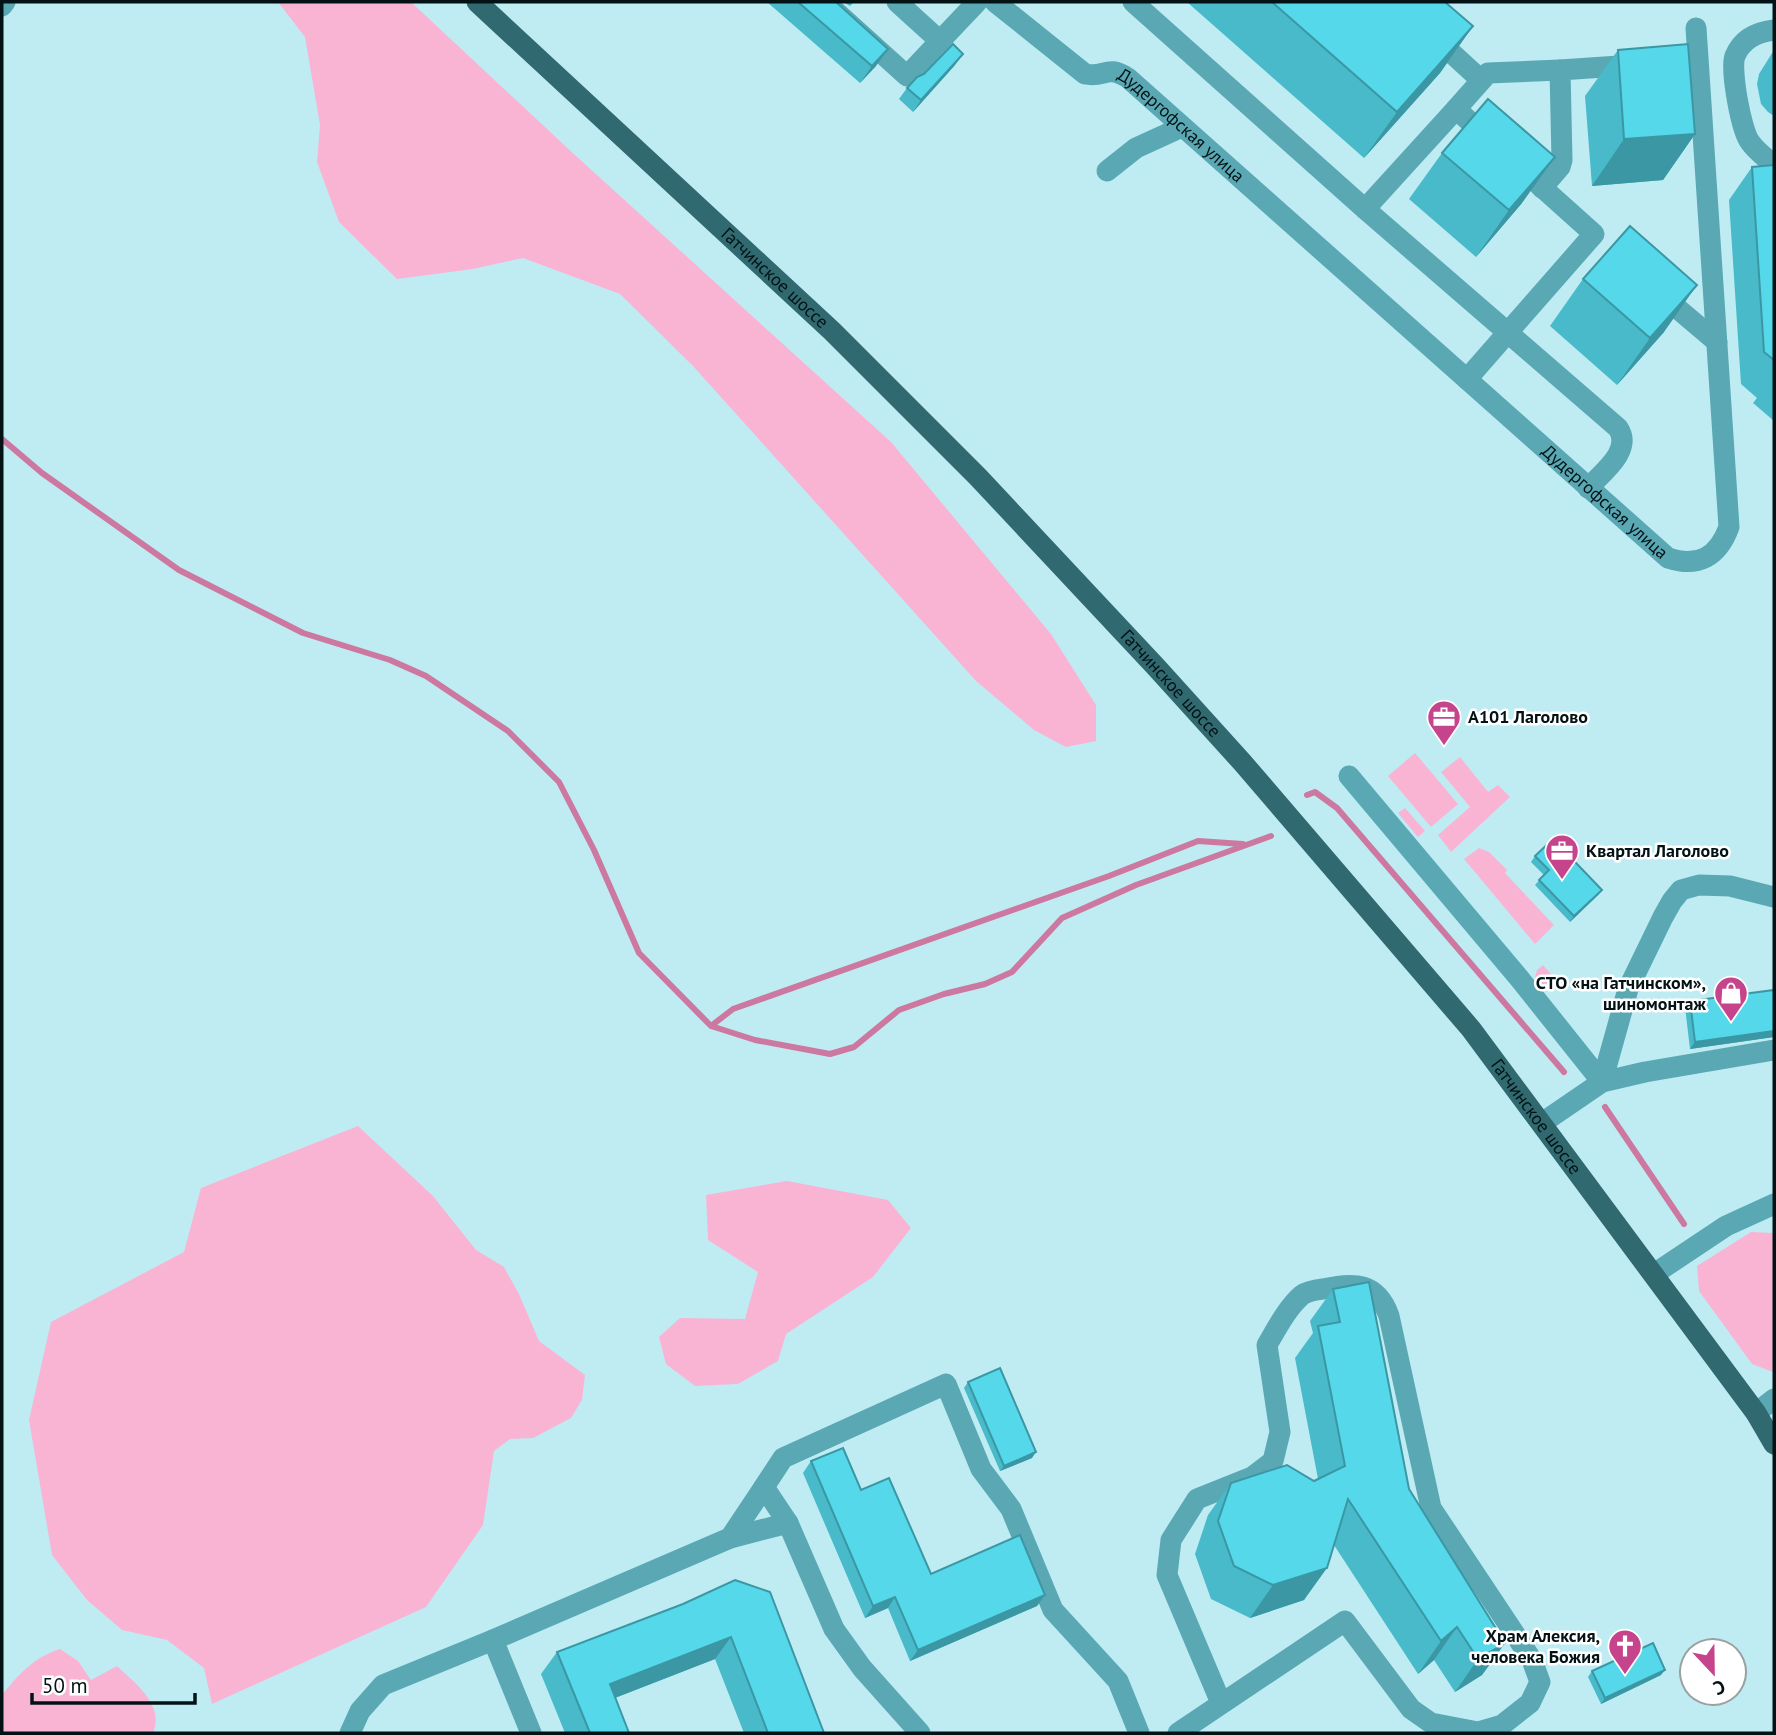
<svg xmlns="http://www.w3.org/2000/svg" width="1776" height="1735" font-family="'PT Sans',sans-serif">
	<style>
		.green { fill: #f9b4d4 }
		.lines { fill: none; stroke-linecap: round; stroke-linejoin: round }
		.stream { stroke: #cc78a0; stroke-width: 6 }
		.minor { stroke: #5aa8b4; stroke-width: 21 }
		.major { stroke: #316971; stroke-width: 21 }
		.wall { fill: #48bac9 }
		.shaded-wall { fill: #3b97a4 }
		.building { fill: #54d8ea; stroke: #3b97a4; stroke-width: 2 }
		.labels { text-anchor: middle; stroke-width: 5; stroke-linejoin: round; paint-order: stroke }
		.street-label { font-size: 18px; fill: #031315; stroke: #fff }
		.poi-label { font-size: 18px; font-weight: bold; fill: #031315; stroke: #fff; text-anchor: start }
	</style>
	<rect width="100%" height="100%" fill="#bfecf3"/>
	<path class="green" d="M278,2H411L576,156L891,442L1051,634L1096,705V741L1066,747L1034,730L976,681L693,366L620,294L523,258L473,269L397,279L339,222L317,162L320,125L305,37Z
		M1415,753L1458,804L1431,827L1388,776Z
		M1460,757L1488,792L1498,785L1510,797L1451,852L1438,835L1470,807L1441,772Z
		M1405,808L1425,831L1418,837L1398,813Z
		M1479,848L1489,852L1507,870L1505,873L1554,925L1535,944L1464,859Z
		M1543,965L1557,981L1542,993L1534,981L1537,970Z
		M358,1126L433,1196L476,1250L504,1267L519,1294L539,1341L585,1375L582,1400L571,1418L533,1438L510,1439L494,1451L483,1525L426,1607L212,1704L204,1668L167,1640L122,1630L87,1600L52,1555L29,1420L51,1322L184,1252L201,1188Z
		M787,1181L888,1200L911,1228L873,1277L786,1334L778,1361L738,1384L695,1386L666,1364L659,1337L680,1318L745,1319L758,1272L708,1240L706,1195Z
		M1751,1232L1774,1233L1773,1372L1752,1364L1699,1291L1697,1266Z
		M60,1649L78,1661L91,1680L117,1666C135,1683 165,1705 153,1733H2V1695C19,1674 34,1657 60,1649Z"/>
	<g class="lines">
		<path class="stream" d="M2,439L42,473L179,570L303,633L390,660L426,676L508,731L559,782L594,850L639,953L711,1026L755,1040L830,1054L854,1047L899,1010L944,994L985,984L1012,972L1062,918L1136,885L1271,836
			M1307,795L1315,792L1337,808L1564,1072
			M711,1026L733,1009L1109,876L1198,841L1243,844
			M1605,1107L1684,1224"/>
		<g class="minor">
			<path d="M825,2L907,76L940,41"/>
			<path d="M897,2L940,41L977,2"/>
			<path id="s1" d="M995,2L1085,74C1106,78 1106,64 1128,78L1668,558C1698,568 1718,557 1729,527L1696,28"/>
			<path d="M1133,2L1365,209L1618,428C1633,450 1603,472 1588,488"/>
			<path d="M1396,2L1481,80"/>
			<path d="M2,6L5,2"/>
			<path d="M1774,30C1757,32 1742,39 1735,56C1730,69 1741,130 1750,142C1756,151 1766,158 1774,165"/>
			<path d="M1456,109L1488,73L1560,70"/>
			<path d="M1107,171L1136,148L1182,127"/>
			<path d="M1542,188L1560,167L1562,160L1560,70L1634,65"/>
			<path d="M1365,209L1456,109L1491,141"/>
			<path d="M1658,292L1717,342"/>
			<path d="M1467,379L1594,234L1517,165"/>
			<path d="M1349,776L1519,978L1602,1082L1628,989L1663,917L1672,901L1681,890L1699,885L1730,886L1774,897"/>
			<path d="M1542,1123L1602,1082L1645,1072L1774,1050"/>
			<path d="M1654,1274L1726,1226L1774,1204"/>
			<path d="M1756,1413L1774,1399"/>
			<path d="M730,1538L788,1523"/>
			<path d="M350,1733L360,1711L383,1685L493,1640"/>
			<path d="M531,1733L493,1640L730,1538L764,1487"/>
			<path d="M920,1733L862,1668L834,1629L788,1523L764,1487L783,1458L946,1384L981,1469L1011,1509L1053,1610L1118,1681L1139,1733"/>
			<path d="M1178,1733L1345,1621L1411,1709L1431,1723L1478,1732L1502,1725L1530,1703L1540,1682L1532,1660L1431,1508L1389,1316C1377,1282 1354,1282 1323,1289C1315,1290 1308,1291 1302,1295C1287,1308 1277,1328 1267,1345L1280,1432L1273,1461L1252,1477L1197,1499L1171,1540L1167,1575L1221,1703"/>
		</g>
		<path class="major" id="s2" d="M477,2L832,331L978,477L1156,667L1242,762L1471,1029L1756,1413L1774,1444"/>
	</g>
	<path class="wall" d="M767,2H836L876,66L860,83Z
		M843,2H854L850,6Z
		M1187,2H1445L1473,26L1440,73L1364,158Z
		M1618,50L1695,134L1663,180L1592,186L1585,96Z
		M1774,50V116L1768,112L1761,104L1757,84L1759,74Z
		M955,65L913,112L899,99L907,88Z
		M1442,153L1522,203L1476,257L1409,199Z
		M1774,165V421L1753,403L1757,398L1741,384L1729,200L1752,167Z
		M1583,279L1664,332L1617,385L1550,326Z
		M1535,856L1602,890L1598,895L1570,922L1535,885L1544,875L1531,862Z
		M1774,990V1037L1690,1049L1685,1007L1690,1001Z
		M1333,1289L1409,1489L1505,1643L1482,1675L1455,1692L1434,1660L1418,1674L1334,1545L1304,1600L1250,1618L1211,1599L1195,1554L1208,1515L1231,1483L1314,1481L1318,1479L1295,1358L1313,1333L1310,1321Z
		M968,1382L1032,1458L1000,1471L964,1388Z
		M811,1461L861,1490L931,1574L1045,1595L1037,1606L910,1661L888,1608L865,1618L803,1473Z
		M735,1580L824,1733H744L715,1659L615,1698L629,1733H565L541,1674L557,1652L683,1604Z
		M1592,1671L1661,1675L1601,1704L1588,1677Z"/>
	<path class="shaded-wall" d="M1473,26L1440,73L1364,158L1397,112Z
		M888,49L876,66L860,83L872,66Z
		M963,54L955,65L913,112L921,100Z
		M1695,134L1663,180L1592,186L1624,139Z
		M1555,157L1522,203L1476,257L1509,210Z
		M1697,285L1664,332L1617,385L1650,338Z
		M1602,890L1598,895L1570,922L1574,916Z
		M1774,1031V1037L1690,1049L1695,1042Z
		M1036,1452L1032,1458L1000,1471L1004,1466Z
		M1327,1568L1304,1600L1250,1618L1273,1585Z
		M1045,1595L1037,1606L910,1661L918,1650Z
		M895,1597L888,1608L865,1618L873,1606Z
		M1457,1627L1434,1660L1418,1674L1441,1641Z
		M731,1637L715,1659L594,1706L610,1684Z
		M1505,1643L1482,1675L1455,1692L1478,1659Z
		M1665,1670L1661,1675L1601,1704L1605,1698Z"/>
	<path class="building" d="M798,2H836L888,49L872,66Z
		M1272,2H1445L1473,26L1397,112Z
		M953,44L963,54L921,100L907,88L917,77L924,74Z
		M1688,44L1695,134L1624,139L1618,50Z
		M1488,99L1555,157L1509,210L1442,153Z
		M1774,165V360L1764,352L1752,167Z
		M1630,226L1697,285L1650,338L1583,279Z
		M1553,839L1602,890L1574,916L1539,880L1549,870L1535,856Z
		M1774,990V1031L1695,1042L1690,1001Z
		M1369,1282L1409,1489L1505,1643L1478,1659L1457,1627L1441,1641L1348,1499L1327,1568L1273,1585L1234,1566L1218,1521L1231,1483L1287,1465L1314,1481L1345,1466L1318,1326L1340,1322L1333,1289Z
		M1000,1368L1036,1452L1004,1466L968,1382Z
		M843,1448L861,1490L889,1478L931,1574L1020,1535L1045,1595L918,1650L895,1597L873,1606L811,1461Z
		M735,1580L770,1592L824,1733H768L731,1637L610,1684L629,1733H590L557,1652L683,1604Z
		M1653,1643L1665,1670L1605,1698L1592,1671Z"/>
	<defs>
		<g id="office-pin" transform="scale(1.75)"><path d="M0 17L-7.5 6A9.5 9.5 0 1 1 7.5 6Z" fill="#c6448c" stroke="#fff"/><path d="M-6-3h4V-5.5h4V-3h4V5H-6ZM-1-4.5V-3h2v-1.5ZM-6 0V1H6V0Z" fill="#fff"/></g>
		<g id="shop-pin" transform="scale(1.75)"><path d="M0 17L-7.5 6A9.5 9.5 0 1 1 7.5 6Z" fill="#c6448c" stroke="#fff"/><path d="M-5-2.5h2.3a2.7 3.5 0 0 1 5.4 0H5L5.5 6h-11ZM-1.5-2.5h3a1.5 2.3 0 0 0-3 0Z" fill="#fff"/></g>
		<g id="church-pin" transform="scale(1.75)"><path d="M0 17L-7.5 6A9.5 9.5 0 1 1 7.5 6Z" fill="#c6448c" stroke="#fff"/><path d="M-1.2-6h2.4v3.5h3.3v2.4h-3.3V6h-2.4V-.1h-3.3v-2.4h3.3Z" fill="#fff"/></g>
	</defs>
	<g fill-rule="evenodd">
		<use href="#office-pin" x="1444" y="717"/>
		<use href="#office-pin" x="1562" y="851"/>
		<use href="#shop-pin" x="1731" y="993"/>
		<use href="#church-pin" x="1625" y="1646"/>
	</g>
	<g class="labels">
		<g class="street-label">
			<text dy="6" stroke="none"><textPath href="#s1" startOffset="231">Дудергофская улица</textPath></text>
			<text dy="6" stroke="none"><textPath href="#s2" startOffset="406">Гатчинское шоссе</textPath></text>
			<text dy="6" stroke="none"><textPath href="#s1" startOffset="798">Дудергофская улица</textPath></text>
			<text dy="6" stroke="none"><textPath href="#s2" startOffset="973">Гатчинское шоссе</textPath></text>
			<text dy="6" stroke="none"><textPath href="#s2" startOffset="1540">Гатчинское шоссе</textPath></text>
		</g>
		<g class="poi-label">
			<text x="1468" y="723">А101 Лаголово</text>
			<text x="1586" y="857">Квартал Лаголово</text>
			<text x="1706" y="989" text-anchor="end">СТО «на Гатчинском»,<tspan x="1706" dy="21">шиномонтаж</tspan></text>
			<text x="1600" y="1642" text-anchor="end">Храм Алексия,<tspan x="1600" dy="21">человека Божия</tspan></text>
		</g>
	</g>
	<rect width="1776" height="1735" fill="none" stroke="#031315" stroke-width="7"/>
	<g transform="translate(1713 1672) rotate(158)"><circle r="33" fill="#ffffff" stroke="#9aa1a1" stroke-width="2"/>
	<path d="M0-5L12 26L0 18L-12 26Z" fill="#c6448c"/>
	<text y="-10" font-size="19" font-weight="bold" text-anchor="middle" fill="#031315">С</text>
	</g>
	<path d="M32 1693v10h163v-10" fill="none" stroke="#031315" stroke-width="3.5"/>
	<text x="42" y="1693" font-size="21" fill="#031315" stroke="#ffffff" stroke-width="5" paint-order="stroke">50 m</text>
</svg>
